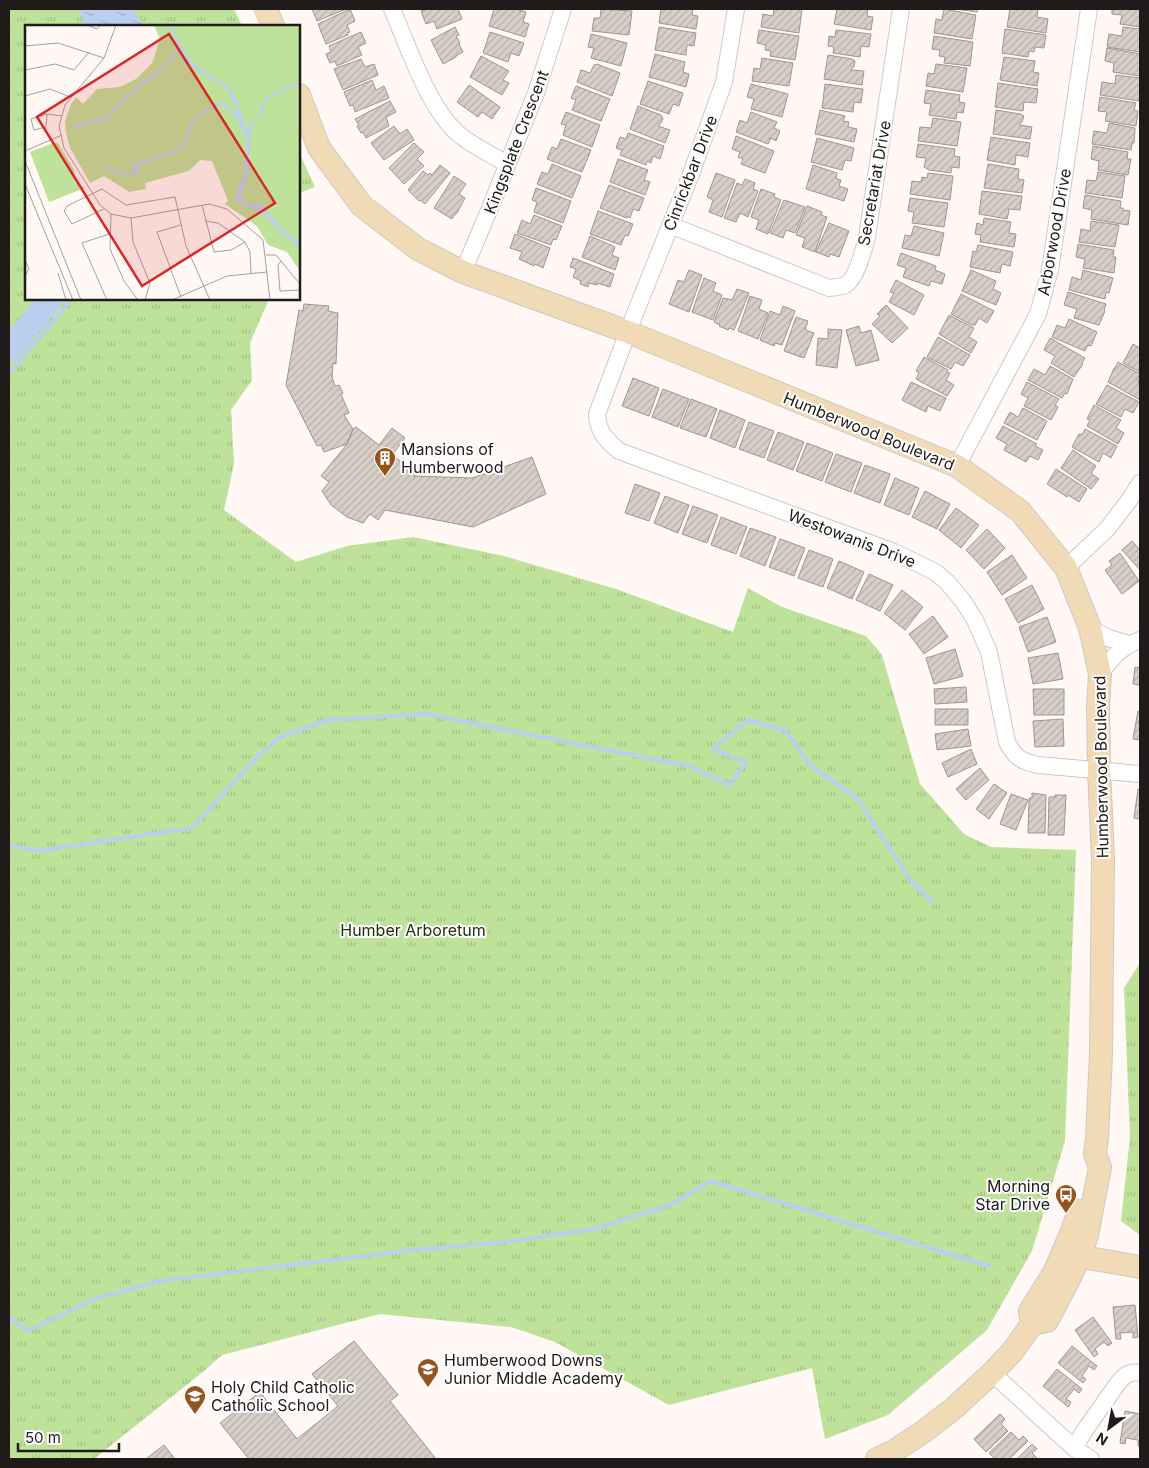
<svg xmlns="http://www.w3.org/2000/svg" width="1149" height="1468" font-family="Inter,sans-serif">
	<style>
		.park { fill: url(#park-tufts) }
		.water { fill: url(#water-ripples) }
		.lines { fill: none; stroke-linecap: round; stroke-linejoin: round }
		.stream { stroke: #bccef0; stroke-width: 4 }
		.river { stroke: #bccef0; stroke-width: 24 }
		.building { fill: url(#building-hatch); stroke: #9c968e }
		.street-casing { stroke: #d2c7c2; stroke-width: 18 }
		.secondary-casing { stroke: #d2c7c2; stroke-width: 24 }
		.street { stroke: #fff; stroke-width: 16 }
		.secondary { stroke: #f0dbb6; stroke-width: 22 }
		.labels { text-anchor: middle; stroke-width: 4; stroke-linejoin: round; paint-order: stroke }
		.street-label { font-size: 16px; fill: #1f1b1a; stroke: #fff }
		.poi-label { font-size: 16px; fill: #1f1b1a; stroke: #fff; text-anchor: start }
		.park-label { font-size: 16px; fill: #20300b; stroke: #fff }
		.inset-river { fill: none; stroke: #bccef0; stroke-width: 2.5 }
		.inset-road { fill: none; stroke: #a5a09d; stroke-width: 1 }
		.view { fill: #d62828; fill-opacity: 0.15; stroke: #d62828; stroke-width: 2.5 }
		.inset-edge { fill: none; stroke: #1f1b1a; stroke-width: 2.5 }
	</style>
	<defs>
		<pattern id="park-tufts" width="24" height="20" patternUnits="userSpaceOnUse" patternTransform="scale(1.25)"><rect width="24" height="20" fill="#bee299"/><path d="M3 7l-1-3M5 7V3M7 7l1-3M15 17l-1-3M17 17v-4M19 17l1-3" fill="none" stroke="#a3c183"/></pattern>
		<pattern id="water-ripples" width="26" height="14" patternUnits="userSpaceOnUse" patternTransform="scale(1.25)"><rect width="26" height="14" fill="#bccef0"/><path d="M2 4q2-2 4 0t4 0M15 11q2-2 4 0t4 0" fill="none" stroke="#a1b0cd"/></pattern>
		<pattern id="building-hatch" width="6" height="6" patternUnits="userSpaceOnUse" patternTransform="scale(1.25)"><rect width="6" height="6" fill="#d6cfc7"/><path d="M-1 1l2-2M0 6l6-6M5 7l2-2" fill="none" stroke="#b7b1aa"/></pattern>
	</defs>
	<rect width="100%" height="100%" fill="#fff8f5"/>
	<path class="park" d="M9,9H234L242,26H26V299H269L250,343L252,380L231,410L234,464L224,510L296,562L347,546L413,537L504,556L616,589L733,632L748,588L782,607L866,636L882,655L920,784L964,834L991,847L1076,850L1065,1141L1032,1251L987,1330L888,1415L825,1439L812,1368L669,1405L555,1342L511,1327L380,1314L222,1355L204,1371L94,1459H9Z
		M299,152L315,187L299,193Z
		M1140,963V1235L1121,1221L1130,1137L1124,988Z"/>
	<path class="water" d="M79,9H133L144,26H85Z"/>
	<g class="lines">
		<path class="stream" d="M9,374L72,299
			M9,845L38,851L192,828L260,754L280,737L327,720L426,714L689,766L730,785L746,762L712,749L748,720L786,731L809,764L858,799L911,881L932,902
			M9,1316L27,1331L97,1298L160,1281L414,1250L505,1242L595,1229L670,1205L711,1181L989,1266"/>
		<path class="river" d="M9,350L51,299"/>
	</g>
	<path class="building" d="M312,9H346L317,21Z
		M350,9L355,21L347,25L350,32L347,33L348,35L326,44L318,24Z
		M428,9H458L462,19L437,29L434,21L426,24L421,11Z
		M494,9H515L526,12L523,22L529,24L525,37L489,26Z
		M601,9L632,11L629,35L592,31L594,18H600Z
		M661,9H693L692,15L698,16L696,29L659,23Z
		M774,9H802L799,33L761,27L763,14L773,16Z
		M837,9H868L867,16L873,17L871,30L834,24Z
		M944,9L976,15L972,39L934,33L936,19L942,20Z
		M955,9H978L977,12Z
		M1010,9H1038L1037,17L1048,19L1046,33L1007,27Z
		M1112,9H1140V27L1120,24L1122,15L1112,14Z
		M455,27L459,35L456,36L460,43L459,44L463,52L456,56V57L443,64L431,40Z
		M659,27L696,33L694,46L687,45L686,55L655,50Z
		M1123,27L1140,29V52L1107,47L1109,34L1122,36Z
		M1005,29L1046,35L1044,48L1035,47L1034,52L1029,51L1028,57L1002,53Z
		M759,30L799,36L795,60L770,56L771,51L765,50L766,45L757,43Z
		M836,30L871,34L869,47L861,46L860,57L833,53L834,47L828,46L829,36L835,37Z
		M361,32L366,43L358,47L362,55L337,66L335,61L330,63L326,54L331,52L329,46Z
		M490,32L524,43L519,56L511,53L508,62L483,53Z
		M591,34L627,43L621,66L591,58L594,48L588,47Z
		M934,36L973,42L970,66L944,63L945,57L939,56L940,50L932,49Z
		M1107,48L1140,54V76L1113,72L1114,63L1105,61Z
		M655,54L685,62L683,72L689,74L686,87L649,77Z
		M828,55L852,59L855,61L854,67L852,68L851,70L864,71L862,85L824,79Z
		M481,56L509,71L503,80L509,83L502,95L470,77Z
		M1004,57L1035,61L1033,72L1039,73L1037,86L1000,80Z
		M762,58L793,63L789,86L752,81L754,68L760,69Z
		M361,59L365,67L374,64L378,75L343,90L334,69Z
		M597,64L620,73L612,96L577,82L581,70L590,73L594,65Z
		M936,64L967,68L963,92L926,86L928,73L934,74Z
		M1116,75L1140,78V95L1139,101L1100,95L1102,82L1115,84Z
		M372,80L376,90L384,86L389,98L355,112L353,105L350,106L344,92Z
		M648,81L683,93L679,106L673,104L669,114L640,104Z
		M998,83L1038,89L1036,103L1024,102L1023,111L995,107Z
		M751,84L788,94L782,117L751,109L754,99L747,97Z
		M825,84L863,89L861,103L854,102L853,112L822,108Z
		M469,85L500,107L492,119L482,112L478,117L457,102Z
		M576,86L610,99L601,121L572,110L576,100L571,98Z
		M926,90L960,95L959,102L965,103L963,113L957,112L956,119L929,115L931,104L924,103Z
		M1100,97L1136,103L1134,110L1138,111L1136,126L1105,121L1107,112L1098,111Z
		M390,101L396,112L386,117L389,126L366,138L363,132L361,133L357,126L359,125L355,119Z
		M638,106L661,115L663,119L661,123L658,126L670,130L665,143L630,129Z
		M820,110L845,116L843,121L849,122L848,127L857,129L854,142L815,134Z
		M996,110L1020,114L1024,116L1022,122L1020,123V125L1032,127L1030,139L993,134Z
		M566,112L600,125L592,147L563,135L566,125L561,124Z
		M751,112L777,122L774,128L780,131L776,141L771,138L768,144L736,132L740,120L747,123Z
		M933,118L961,122L957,146L918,141L920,127L931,128Z
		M1109,123L1135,128L1134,143H1132L1131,150L1092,144L1094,131L1107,133Z
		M394,126L400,134L407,129L414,140L384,160L371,143Z
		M628,133L664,146L660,159L653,156L651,163L647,161L646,165L620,155L622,150L616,148L620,137L626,139Z
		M736,136L774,151L765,173L741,164L743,159L738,157L740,152L732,149Z
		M991,137L1030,143L1028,157L1016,155L1015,165L987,160Z
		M817,138L854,148L851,161L845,160L842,170L811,162Z
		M561,139L591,150L582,172L547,159L552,147L557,149Z
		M414,143L424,152L417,159L424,166L404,184L389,168Z
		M918,144L955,149L954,156L960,157L959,168L952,167L951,173L929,170L924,167L926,158L916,157Z
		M1093,146L1128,152L1127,159H1131L1128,175L1098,170L1099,161L1091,159Z
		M618,159L648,170L644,180L650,182L645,195L610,182Z
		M552,164L581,176L572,198L537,184L542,172L548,174Z
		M988,164L1019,169L1018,179L1024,180L1022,193L984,188Z
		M440,165L450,173L425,204L420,200L419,201L408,190L423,171L428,175L430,173L432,175Z
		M813,165L837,173L836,179L841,180L839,186L848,189L844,201L806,189Z
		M1098,172L1125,176L1122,198L1085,193L1087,180L1096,181Z
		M716,173L735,180L722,217L709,212L713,200L707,197Z
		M928,173L953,176L950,200L910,194L912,181L921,182L922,177L927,178Z
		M454,176L466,184L459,194L465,198L457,213H456L452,219L434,208Z
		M745,179L755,183L753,189L758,191L748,217L740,213L736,222L724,218L737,183L742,185Z
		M609,185L644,198L639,211L633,209L630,218L627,216V218L600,208Z
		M536,188L571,201L563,223L534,212L537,202L532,200Z
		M761,189L775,194L774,197L781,200L768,234L756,229L759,220L751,217Z
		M982,191L1022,196L1020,210L1008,209L1009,211L1007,219L979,214Z
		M1085,195L1121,201L1120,208H1123V210L1130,211L1128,225L1091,219L1092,210L1083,208Z
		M910,198L948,203L944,227L912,223L914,212L908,211Z
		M784,200L805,207L795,233L786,230L783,238L770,233Z
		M807,206L822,212L821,215L827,217L815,252L802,247L805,238L796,235Z
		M598,211L633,224L628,236L625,235L621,245L590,234Z
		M534,215L562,226L556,240L553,239L551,245L517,233L522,220L530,224Z
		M984,218L1011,222L1009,233L1016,234L1014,247L980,242L981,235L975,234L977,223L983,225Z
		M1091,221L1119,225L1115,247L1079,242L1081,229L1090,231Z
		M829,223L849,231L839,257L830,254L829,257L816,252Z
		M914,226L944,233L939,256L902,248L905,235L911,236Z
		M515,234L550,248L543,268L535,264L534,266L519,259L522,252L510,248Z
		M590,236L615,247L612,255L619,258L615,270L582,257Z
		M1078,244L1114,250L1113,257H1116L1114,273L1083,268L1085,259L1076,257Z
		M978,245L1013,252L1010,266L1002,264L1000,273L970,267L973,251L976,252Z
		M901,253L936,266L935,270L945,274L942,284L931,281L929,286L903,277L906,268L897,265Z
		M573,258L614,274L610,287L597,283V285L589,283L588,287L580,284L581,281L573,277L576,269L570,267Z
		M689,270L702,275L689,312L669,304L678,280L684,282Z
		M971,270L996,281L993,289L1001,293L996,305L962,291Z
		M1083,270L1113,278L1109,293L1106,292L1105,299L1069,290L1072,277L1081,280Z
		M704,278L716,283L713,291L722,295L713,320L692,312Z
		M896,280L924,295L914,315L889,302L894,293L890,292Z
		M737,289L749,293L734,330L729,328L728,330L719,326L720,325L714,322L723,298L732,300Z
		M1068,292L1106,304L1104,310L1105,311L1099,325L1074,318L1077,309L1064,305Z
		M961,294L994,311L987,323L979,318L975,325H972L951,314Z
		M750,296L762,300L759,309L768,313L758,339L738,331Z
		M304,304L329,306L328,311L338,313L336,364L333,363L332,377L335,386L339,385L343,393L341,394L349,413L344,415L353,429L347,444L324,452L321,445L317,446L286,385L299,310L303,311Z
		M886,305L908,328L892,343L872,324L880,316L877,314Z
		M783,306L795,311L782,345L775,343L774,346L760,340L770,311L780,315Z
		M949,315L974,328L969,337L977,342L971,353L939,334Z
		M796,317L808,321L805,330L814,333L804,358L784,351Z
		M1069,319L1097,332L1091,346L1088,345L1085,351L1052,337L1057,325L1065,328Z
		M859,326L861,333L871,330L879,360L856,366L846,330Z
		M828,329L842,330L837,368L816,365L818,338L828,339Z
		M938,337L970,355L963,366L955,362L951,369L927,357Z
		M1050,338L1085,358L1082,363L1083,364L1074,377L1051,363L1055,356L1044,350Z
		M1133,344L1140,348V372L1123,363Z
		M924,357L948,370L947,372L950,373L946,380L954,385L947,396L916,379L919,373L916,371Z
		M1118,362L1140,374L1137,380L1139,381L1138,383L1140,385V400L1108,382L1114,368H1115Z
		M1050,366L1073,379L1067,394L1065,393L1062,398L1028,380L1034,369L1045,375Z
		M633,378L659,388L649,416L622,406Z
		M911,382L946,398L940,411L928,406L926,412L902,400Z
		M1027,382L1059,399L1055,405L1058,407L1051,420L1024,406L1028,398L1021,394Z
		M1107,385L1139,402L1133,413L1125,409L1121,417L1096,404Z
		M663,389L689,399L678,427L652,417Z
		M691,399L717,409L706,437L680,428Z
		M1094,405L1121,420L1116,428L1124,433L1118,444L1087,426L1090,420L1087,419Z
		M1023,408L1047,421L1037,440L1004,423L1010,412L1018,417Z
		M720,410L745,420L735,448L710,438Z
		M749,422L774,431L764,458L739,449Z
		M1003,426L1037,444L1035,446L1043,450L1038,460L1030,456L1026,462L1004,450L1007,444L996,438Z
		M356,427L379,445L392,428L405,438L392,455L415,472L414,476L472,478L532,457L546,494L473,527L385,510L378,520L370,514L363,523L347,517L331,505L322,491L329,482L321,476L347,444L353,429Z
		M1085,429L1117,446L1111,458L1103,453L1099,462L1072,447L1079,434L1082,435Z
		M778,432L804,442L793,470L767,460Z
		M807,443L833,453L822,481L796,471Z
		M1073,450L1096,466L1091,473L1099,479L1091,489L1061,468Z
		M836,454L862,463L851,492L825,482Z
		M865,465L890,474L880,503L854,493Z
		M1056,469L1087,489L1079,502L1068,495L1067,497L1047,484Z
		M895,478L919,488L909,515L884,505Z
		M635,484L660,493L649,521L625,513Z
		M925,491L950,504L937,529L912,517Z
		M665,496L689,505L678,533L654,523Z
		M693,506L718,515L707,543L682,534Z
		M956,508L979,525L961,548L939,530Z
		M721,517L747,527L736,554L711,545Z
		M750,528L776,537L765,566L740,556Z
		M987,529L1005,548L984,569L966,550Z
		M780,539L805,548L794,576L769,567Z
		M1132,541L1139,549L1140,547V570L1122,550Z
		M809,550L833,559L823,587L798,578Z
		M1120,553L1139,581L1122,594L1105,570L1112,565L1109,561Z
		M1012,555L1027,578L1002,595L987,572Z
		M839,561L864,572L852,599L827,588Z
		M869,574L893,585L880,611L856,600Z
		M1032,585L1044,609L1018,623L1005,599Z
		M902,590L923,607L905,630L884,613Z
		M933,616L948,637L924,654L909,634Z
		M1047,617L1056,642L1028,652L1019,627Z
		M955,649L963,676L934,684L926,658Z
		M1058,653L1063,679L1033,684L1028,658Z
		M1135,667L1140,668V685L1133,684Z
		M966,687L967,702L935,704L934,689Z
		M1033,689H1064V715H1034Z
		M935,709H968V725H935Z
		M1138,711L1140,712V740L1133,739Z
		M1063,719L1064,746L1035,747L1033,721Z
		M968,729L971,746L937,750L935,734Z
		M971,749L977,764L948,777L942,763Z
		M980,768L989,780L966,800L956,789Z
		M994,784L1007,793L989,819L976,809Z
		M1138,789L1140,790V819L1134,818Z
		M1032,793L1046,795L1045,833H1028L1029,798H1032Z
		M1011,794L1028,800L1016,830L1000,824Z
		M1055,795H1066L1064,835H1048L1049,797H1055Z
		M1135,1305L1138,1337L1133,1338V1332L1120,1333L1121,1339H1116L1113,1307Z
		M1093,1317L1112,1343L1108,1346L1104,1342L1095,1349L1098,1354L1094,1357L1075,1330Z
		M354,1341L398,1395L390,1401L436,1459H249L220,1423L260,1392L297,1439L338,1406L312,1374Z
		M1072,1346L1097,1366L1094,1370L1089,1366L1082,1376L1086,1379L1083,1383L1058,1363Z
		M1057,1369L1082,1389L1079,1393L1074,1389L1066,1399L1071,1402L1068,1407L1043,1386Z
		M1125,1411L1140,1414V1446H1138V1440L1126,1438L1125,1444L1120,1443Z
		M1000,1414L1005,1419L1001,1424L1008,1431L986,1452L974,1439Z
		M1011,1432L1019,1440L1023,1436L1028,1441L1009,1459H995L989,1453Z
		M1032,1444L1037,1449L1032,1453L1038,1459H1017Z
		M164,1445L175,1459H146Z"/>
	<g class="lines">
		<g class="street-casing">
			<path id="street" d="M392,9C408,46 429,111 461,136C475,147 492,155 507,164
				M736,9L724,82L691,174L634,316L597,414C598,432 605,439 619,451L894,552L935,572L947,582L963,601L975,620L989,652L1007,742C1015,758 1021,761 1038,765L1140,774
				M670,225L829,288C834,287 841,287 845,285C856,280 864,249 867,237L901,9
				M463,272L490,208L536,93L563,9
				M957,466L1038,314L1050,270L1089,9
				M1066,568L1108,528L1130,499L1140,483
				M1090,628L1108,638L1129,644
				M1100,674C1112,658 1120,647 1140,640
				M992,1373L1074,1448L1091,1459
				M1074,1448L1085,1430L1118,1383C1125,1375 1129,1371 1140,1373"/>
		</g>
		<g class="secondary-casing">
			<path id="secondary" d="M266,9L273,26
				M299,95L319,148L362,206L418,249L463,272L628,332L957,466L1020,511L1066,568L1090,628L1100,674L1098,706L1099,770L1103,860L1101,1053L1097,1138L1095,1154L1100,1167L1087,1235L1080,1256L1069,1279L1047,1321L1032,1324L1012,1352L992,1373L953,1409L923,1432L894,1451L877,1459
				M1065,1252L1094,1259L1140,1267
				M1032,1324L1030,1311L1055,1271L1072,1231L1079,1211"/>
		</g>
		<use href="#street" class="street"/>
		<use href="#secondary" class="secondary"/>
	</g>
	<defs>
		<g id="building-pin" transform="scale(1.125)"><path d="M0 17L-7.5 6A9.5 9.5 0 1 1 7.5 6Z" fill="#94541e" stroke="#fff"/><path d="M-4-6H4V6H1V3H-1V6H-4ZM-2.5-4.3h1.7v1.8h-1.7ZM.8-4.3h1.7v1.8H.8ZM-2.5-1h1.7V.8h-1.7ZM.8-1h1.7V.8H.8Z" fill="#fff"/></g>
		<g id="bus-pin" transform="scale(1.125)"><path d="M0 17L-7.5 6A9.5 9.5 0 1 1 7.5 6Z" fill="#94541e" stroke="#fff"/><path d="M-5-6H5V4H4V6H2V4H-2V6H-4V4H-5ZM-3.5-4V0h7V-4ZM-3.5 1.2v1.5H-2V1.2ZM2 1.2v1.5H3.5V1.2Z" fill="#fff"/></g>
		<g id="school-pin" transform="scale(1.125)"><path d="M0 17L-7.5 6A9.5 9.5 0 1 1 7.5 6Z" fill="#94541e" stroke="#fff"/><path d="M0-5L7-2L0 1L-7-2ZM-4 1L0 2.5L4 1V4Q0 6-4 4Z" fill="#fff"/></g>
	</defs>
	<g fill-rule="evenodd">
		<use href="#building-pin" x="385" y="458"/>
		<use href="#bus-pin" x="1066" y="1195"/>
		<use href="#school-pin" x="428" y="1369"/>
		<use href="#school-pin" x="195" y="1396"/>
	</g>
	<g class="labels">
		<g class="street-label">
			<text transform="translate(516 142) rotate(-69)" y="6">Kingsplate Crescent</text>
			<text transform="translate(690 173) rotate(-69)" y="6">Cinrickbar Drive</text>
			<text transform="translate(874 183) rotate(-80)" y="6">Secretariat Drive</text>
			<text transform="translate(1054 232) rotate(-80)" y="6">Arborwood Drive</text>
			<text transform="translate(869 431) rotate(22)" y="6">Humberwood Boulevard</text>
			<text transform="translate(852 538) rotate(21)" y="6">Westowanis Drive</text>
			<text transform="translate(1101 767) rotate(-91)" y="6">Humberwood Boulevard</text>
		</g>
		<g class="poi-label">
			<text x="401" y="455">Mansions of<tspan x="401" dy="18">Humberwood</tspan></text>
			<text x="1050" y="1192" text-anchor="end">Morning<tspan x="1050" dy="18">Star Drive</tspan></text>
			<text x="444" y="1366">Humberwood Downs<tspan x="444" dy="18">Junior Middle Academy</tspan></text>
			<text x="211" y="1393">Holy Child Catholic<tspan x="211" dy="18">Catholic School</tspan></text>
		</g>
		<g class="park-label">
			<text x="413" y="936">Humber Arboretum</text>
		</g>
	</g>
	<g transform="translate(25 25)">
		<rect width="275" height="275" fill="#fff8f5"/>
		<path d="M129,0H275V246L262,227L243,220L232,201L200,179L203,176L187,136L175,135L164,146L120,158L121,164L104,167L79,151L65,158L45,123L41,108L40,96L46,79L51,72L58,79L72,64L95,62L111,54L127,38L135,14ZM28,118H33L49,145L50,157L60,163L24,177L5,127Z" fill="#bee299"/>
		<path d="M213,169L221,178L235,179L242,184L251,202L239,189L213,177L210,172Z" fill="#bccef0"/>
		<path class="inset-river" d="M145,0L163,37L203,63L213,84L224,114L222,149L214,174M240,74L275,57M235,93L239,75M45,103L83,93L93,79L139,42L151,27L159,28L169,42L202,62L212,77V92M78,141L94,148L112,149L114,143L109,144V140L149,127L160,119L168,97L184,83L197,78L212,92L223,113M213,169L220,150L223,113L227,98L233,96M248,194L254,205L275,220M251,202L275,218"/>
		<path class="inset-road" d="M62,0L72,4L76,0M91,0L79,33L40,80L34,101L39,123L75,180L86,189L106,193L184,179L202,184L238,215L245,275M0,21L33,18L79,33M0,45L30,39L49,45L64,27M0,71L25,64L45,72M22,89L6,94L9,105L21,102L22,89L37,91M0,126L37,110M0,136L56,275M0,159L48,275M177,180L189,227L206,225L220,217M79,184L47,199L39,186L42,181L77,164L101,180L150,172L161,221L185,275M86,189L85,224L99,256L113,275M106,193L108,217L125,258L120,275M180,196L193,198L220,217L225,227L226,248M241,230H251L275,259M0,235L4,244L0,251M256,236L253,240L255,266L275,265M33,248L41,275M156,272L132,207L156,200M82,275L57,218L84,209M147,275L202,251L242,247"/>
		<path class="view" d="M144,9L250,178L117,261L12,92Z"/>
		<rect width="275" height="275" class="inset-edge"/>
	</g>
	<rect width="1149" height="1468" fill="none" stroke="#1f1b1a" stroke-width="20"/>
	<g transform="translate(1109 1428) rotate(212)" stroke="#ffffff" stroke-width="4" paint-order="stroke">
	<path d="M0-4L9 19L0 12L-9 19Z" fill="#1f1b1a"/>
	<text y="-8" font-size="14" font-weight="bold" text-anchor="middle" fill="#1f1b1a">N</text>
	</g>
	<path d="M18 1443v8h101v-8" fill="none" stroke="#1f1b1a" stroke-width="2.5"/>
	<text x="25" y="1443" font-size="15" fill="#1f1b1a" stroke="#ffffff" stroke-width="4" paint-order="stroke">50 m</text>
</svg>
